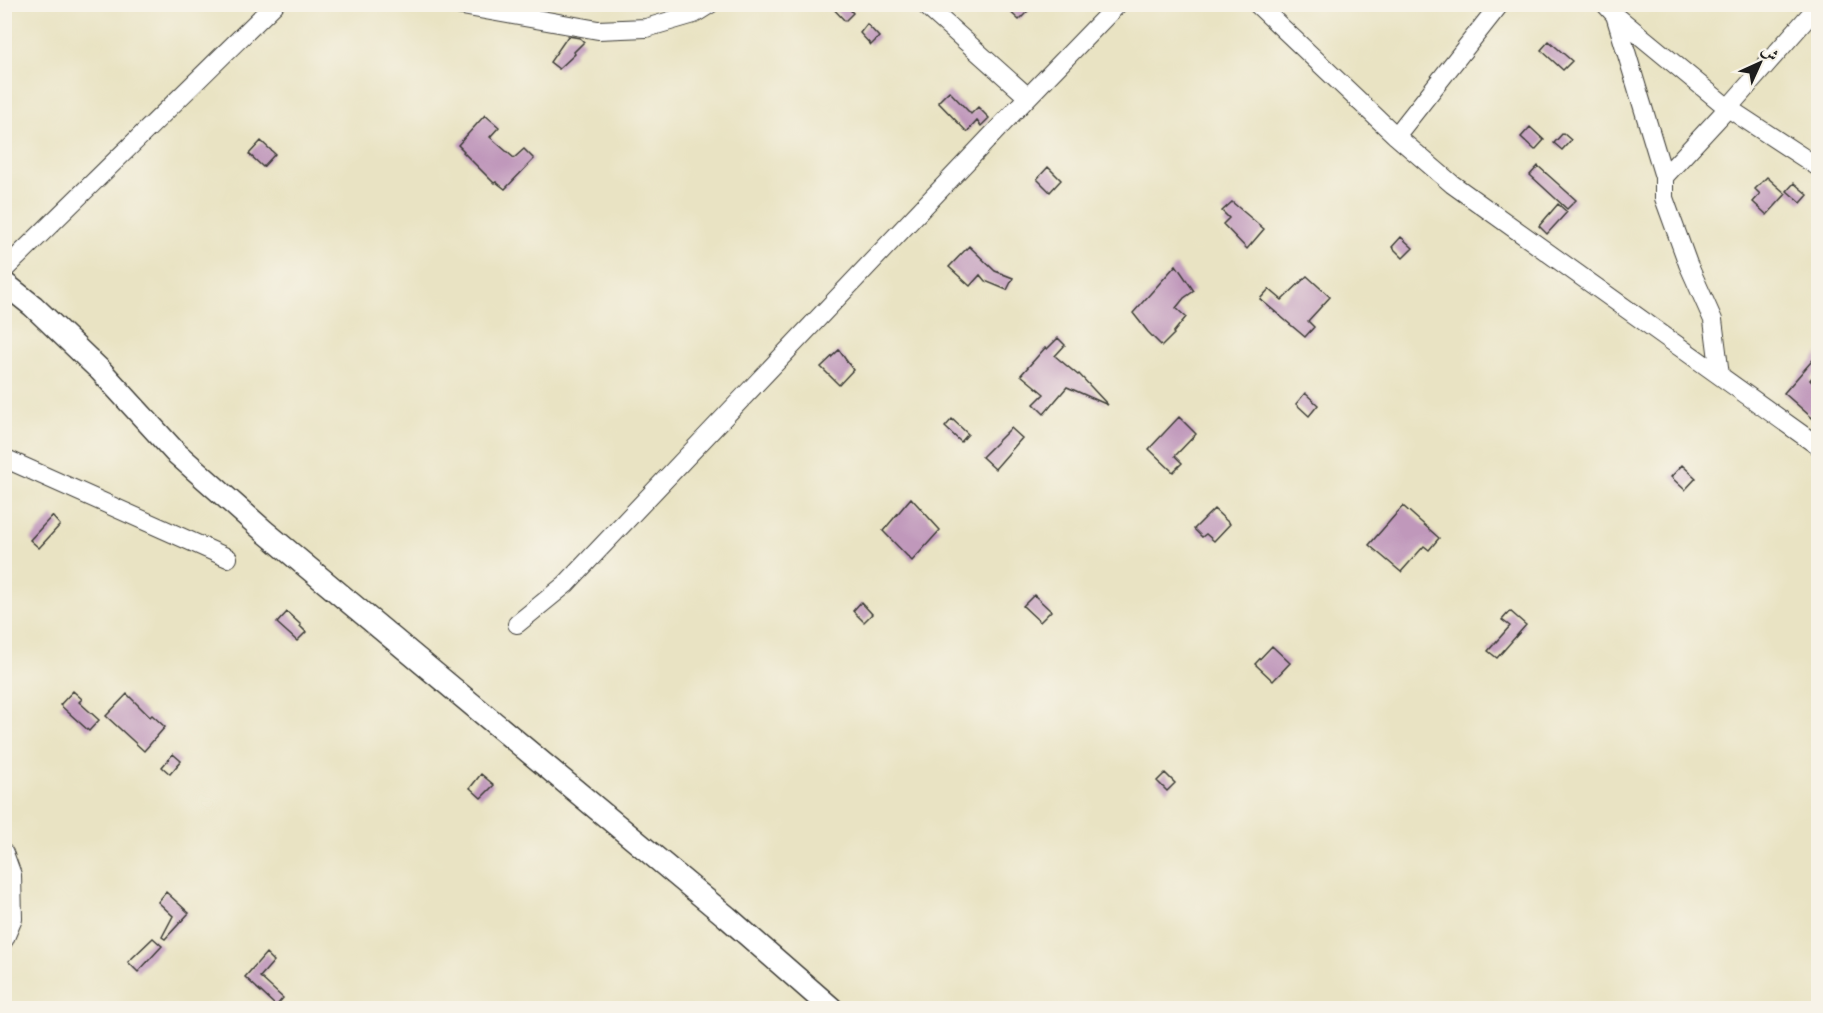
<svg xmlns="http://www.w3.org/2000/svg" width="1823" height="1013" font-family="'IM FELL French Canon',Amiri,serif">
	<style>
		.building { fill: #c098bb }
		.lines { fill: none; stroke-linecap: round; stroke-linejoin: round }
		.minor-casing { stroke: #3b3a35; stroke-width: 20 }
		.major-casing { stroke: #3b3a35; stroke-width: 25 }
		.minor { stroke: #fff; stroke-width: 18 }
		.major { stroke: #fff; stroke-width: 22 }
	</style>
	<rect width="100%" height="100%" fill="#f7f3e8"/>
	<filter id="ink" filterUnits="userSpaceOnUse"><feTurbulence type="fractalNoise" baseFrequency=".0167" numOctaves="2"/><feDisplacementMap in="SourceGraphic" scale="12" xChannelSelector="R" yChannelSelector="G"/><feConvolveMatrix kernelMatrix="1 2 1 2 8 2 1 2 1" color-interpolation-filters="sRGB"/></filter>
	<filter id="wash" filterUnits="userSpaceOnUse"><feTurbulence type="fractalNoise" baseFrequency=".008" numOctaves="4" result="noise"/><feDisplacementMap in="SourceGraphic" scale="24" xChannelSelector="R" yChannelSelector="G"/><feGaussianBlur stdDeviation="1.35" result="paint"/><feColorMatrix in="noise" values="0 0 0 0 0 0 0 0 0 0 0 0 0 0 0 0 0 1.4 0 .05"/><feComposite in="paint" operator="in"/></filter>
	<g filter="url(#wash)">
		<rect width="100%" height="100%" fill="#e9e3c3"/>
		<g id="blocks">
			<path class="building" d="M829,4H845L853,13L845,21Z
				M1002,4H1018L1034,5L1019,20Z
				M867,24L879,37L871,45L860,33Z
				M568,36L580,38L584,42L574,52L575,54L559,69L550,62Z
				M1549,41L1572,61L1563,70L1541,50Z
				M949,91L971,114L978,107L989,118L981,126L977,121L967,132L938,102Z
				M485,115L499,127L490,137L514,158L524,149L534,159L505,189L496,182L494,183L463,152L464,151L458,145Z
				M1530,127L1544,140L1535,150L1521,137Z
				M1563,133L1571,140L1562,150L1554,143Z
				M261,141L275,154L263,167L249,154Z
				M1538,166L1576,200L1567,209L1530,175Z
				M1048,167L1061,180L1050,192L1037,179Z
				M1767,177L1786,194L1767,215L1753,202L1760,194L1755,189Z
				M1794,183L1808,195L1801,203L1787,191Z
				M1232,202L1264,229L1247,249L1223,224L1229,218L1222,211Z
				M1558,204L1567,212L1547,234L1539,226Z
				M1401,237L1413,248L1403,258L1392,247Z
				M969,246L995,271L1013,278L1007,290L985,281L980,275L970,286L949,267Z
				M1176,265L1194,291L1184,298L1176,308L1186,317L1173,333L1174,334L1162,346L1148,332L1133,313Z
				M1307,276L1330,297L1308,321L1314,327L1305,337L1260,299L1269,289L1282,300Z
				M1058,338L1065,345L1055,356L1078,375L1079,374L1108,405L1067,387L1044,414L1034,404L1044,394L1021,375L1045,348L1047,349Z
				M839,350L853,370L839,385L821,367Z
				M1818,354V371L1810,380L1818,388V423L1784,393Z
				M1305,393L1318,405L1309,416L1296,404Z
				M1179,417L1196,434L1175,456L1182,463L1173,472L1149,449Z
				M952,419L968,434L961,442L945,427Z
				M1011,428L1022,438L995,469L982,457Z
				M1682,465L1696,478L1685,490L1671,477Z
				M911,498L940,530L912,561L883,531Z
				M1403,506L1439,538L1429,550L1424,546L1401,572L1369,545Z
				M1214,509L1230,524L1214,541L1206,534L1202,537L1194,529Z
				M52,516L60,525L39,548L30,540Z
				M1034,595L1051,611L1040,622L1023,606Z
				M861,602L872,614L864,622L853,611Z
				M1510,611L1526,625L1497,658L1488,651L1510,626L1502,620Z
				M287,612L301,625L300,626L306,632L297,641L277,623Z
				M1272,646L1290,663L1273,681L1255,664Z
				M73,691L82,699L79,702L99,720L89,731L60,705Z
				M127,694L150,717L152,715L165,727L144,751L106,716Z
				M173,754L181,761L170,774L162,767Z
				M1165,773L1175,783L1167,791L1157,781Z
				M481,774L494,785L481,798L470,788Z
				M166,892L189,913L165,939L162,937L173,916L158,902Z
				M153,938L162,946L138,972L128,962Z
				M266,953L274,961L260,977L283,998L276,1006L245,977Z"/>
		</g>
	</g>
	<g filter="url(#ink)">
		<use href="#blocks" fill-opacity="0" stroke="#3b3a35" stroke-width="1.5"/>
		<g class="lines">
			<g class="minor-casing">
				<path id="minor" d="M451,4L598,30L646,28L694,14L710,4
					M924,4L1028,97
					M1257,4L1396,136L1452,184L1818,446
					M1605,4L1615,15L1728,108L1818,167
					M1615,15L1664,177
					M1396,136L1500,4
					M4,270L275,4
					M1720,375L1713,320L1688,264L1664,198V177L1728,108L1816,8
					M4,458L228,558
					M517,624L566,584L1028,97L1118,4
					M4,853L12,875L13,919L4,940"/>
			</g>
			<g class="major-casing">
				<path id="major" d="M4,283L33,306L101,371L175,452L264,531L727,917L831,1008"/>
			</g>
			<use href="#minor" class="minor"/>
			<use href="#major" class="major"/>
		</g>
	</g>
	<rect width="1823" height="1013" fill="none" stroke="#f7f3e8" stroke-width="24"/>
	<g transform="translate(1760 63) rotate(45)" stroke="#f7f3e8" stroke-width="4.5" paint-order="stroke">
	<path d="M0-4.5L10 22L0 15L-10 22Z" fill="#1c1c1c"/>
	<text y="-9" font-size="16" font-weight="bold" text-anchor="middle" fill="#1c1c1c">ش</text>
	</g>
</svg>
